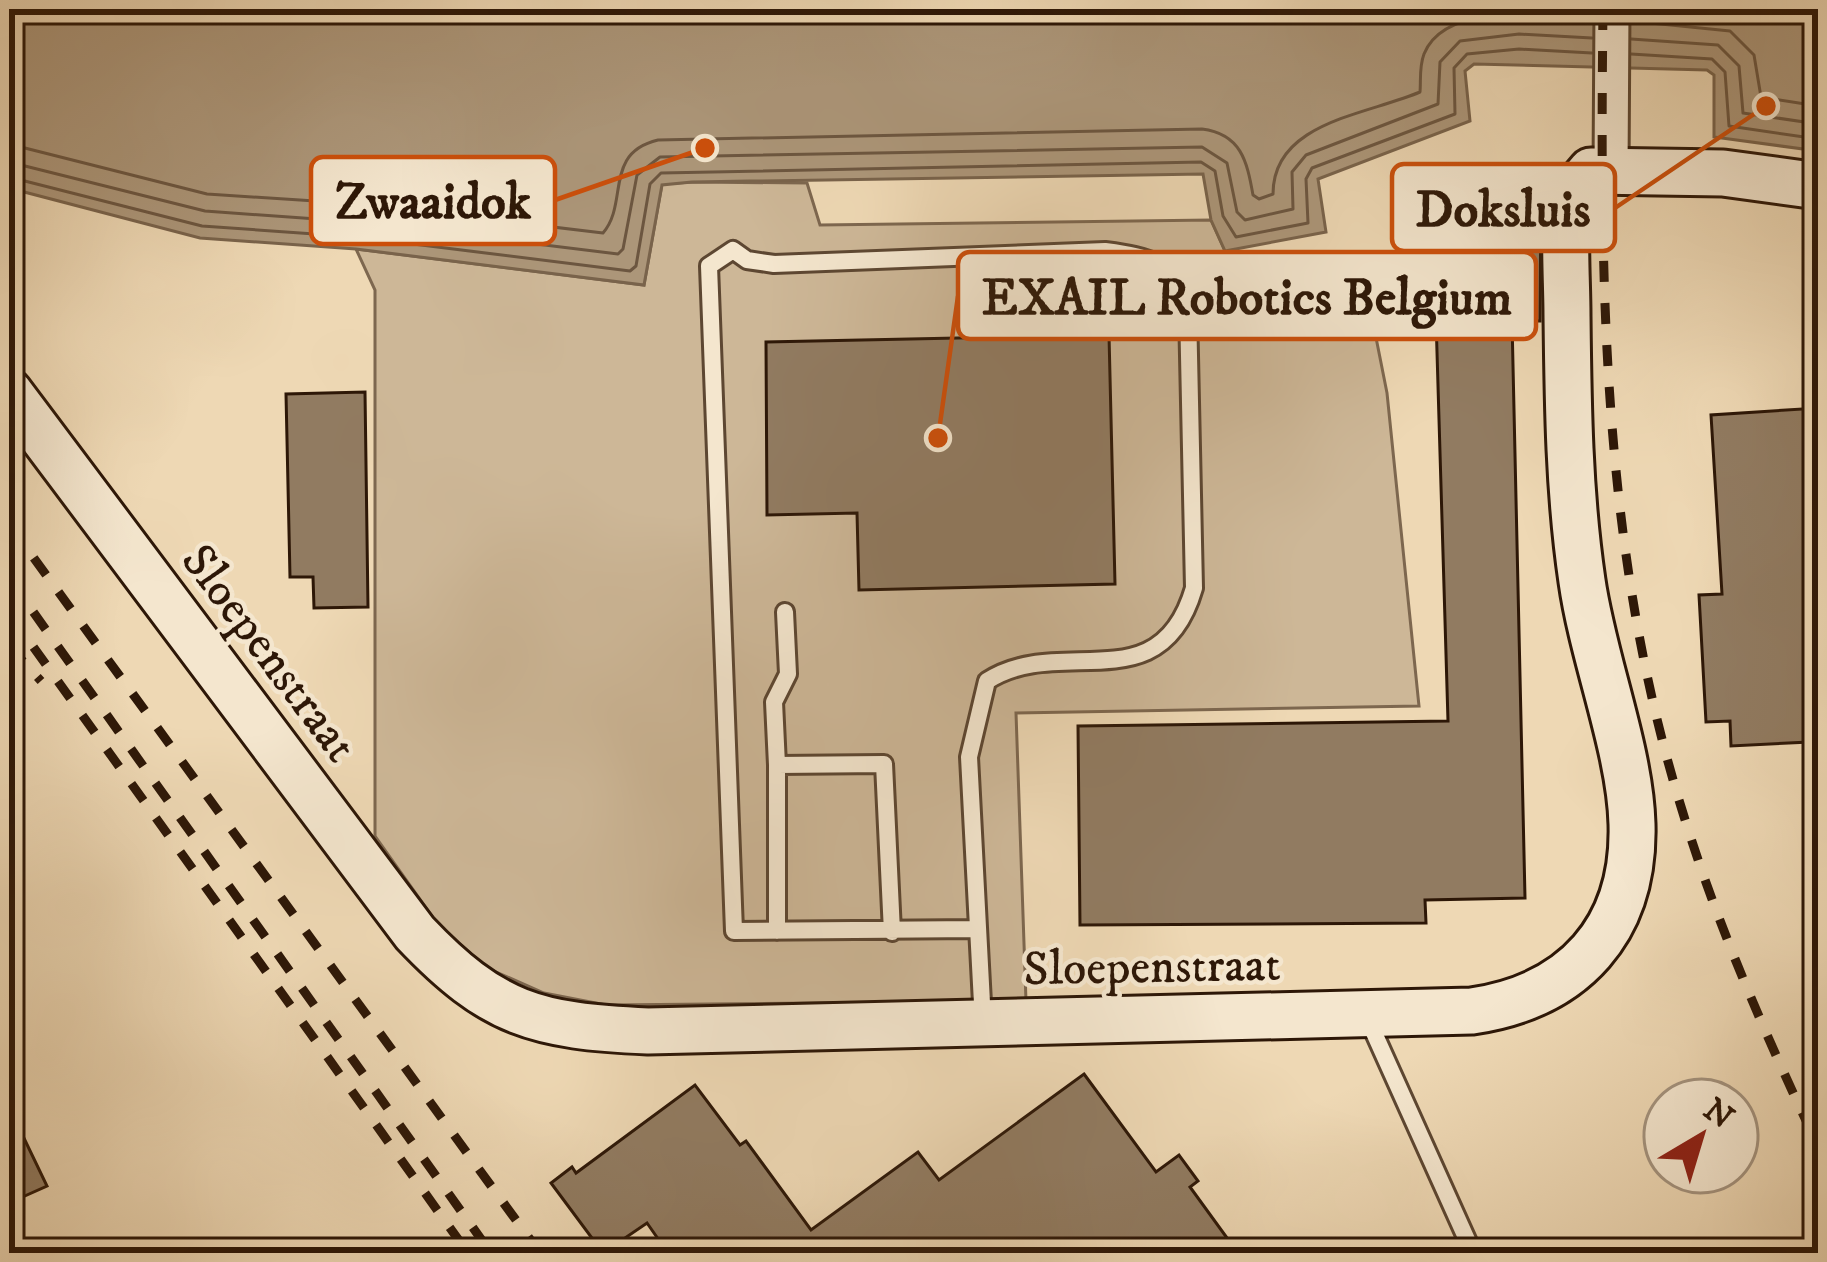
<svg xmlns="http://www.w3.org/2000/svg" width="1827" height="1262" font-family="'IM FELL DW Pica',serif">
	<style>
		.green { fill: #cdb797; stroke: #7d674f; stroke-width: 3 }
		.water { fill: #ac9679; stroke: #79634b; stroke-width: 3 }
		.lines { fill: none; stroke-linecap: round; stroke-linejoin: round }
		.shore { stroke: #6c5640; stroke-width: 3 }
		.building { fill: #917b61; stroke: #2d1707; stroke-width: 3 }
		.lane-casing { stroke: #5d4732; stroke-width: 22 }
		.street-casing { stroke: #5d4732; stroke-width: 39 }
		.secondary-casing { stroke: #2d1707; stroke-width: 51 }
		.lane { stroke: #f4e6ce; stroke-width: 16 }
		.street { stroke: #f4e6ce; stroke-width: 33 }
		.secondary { stroke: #f4e6ce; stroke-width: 45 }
		.rail { stroke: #2d1707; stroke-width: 9; stroke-dasharray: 21 21; stroke-linecap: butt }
		.labels { text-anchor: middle; stroke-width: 9; stroke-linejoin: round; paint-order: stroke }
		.street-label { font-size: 48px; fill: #2d1707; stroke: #f4e6ce }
		.leader { fill: none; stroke: #cc4f0b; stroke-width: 4.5 }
		.callout-dot { fill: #cc4f0b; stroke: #f4e6ce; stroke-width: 4.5 }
		.callout { fill: #f4e6ce; stroke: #cc4f0b; stroke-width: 4.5 }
		.callout-label { font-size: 51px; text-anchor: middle; font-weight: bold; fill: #2d1707 }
	</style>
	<rect width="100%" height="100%" fill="#eed8b4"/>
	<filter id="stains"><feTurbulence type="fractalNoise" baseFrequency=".00167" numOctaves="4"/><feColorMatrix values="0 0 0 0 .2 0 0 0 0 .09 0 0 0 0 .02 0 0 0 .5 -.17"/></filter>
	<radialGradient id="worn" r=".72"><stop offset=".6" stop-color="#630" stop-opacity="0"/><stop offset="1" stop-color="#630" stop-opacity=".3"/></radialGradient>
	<path class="green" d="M692,182L807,183L820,225L1211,220L1225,251L1223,284L1359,252L1387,393L1419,706L1016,713L1026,1001L606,1005L544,993L487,968L439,926L375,836V290L356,249L644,285L662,184Z"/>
	<path class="water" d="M9,9H1818V151L1714,137V75L1707,70L1474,64L1465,71L1470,121L1318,179L1326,232L1225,251L1211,220L1203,174L692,182L662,185L644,285L356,249L200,238L9,188Z"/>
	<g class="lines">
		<path class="shore" d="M1631,21L1730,31L1754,55L1761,97L1818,106
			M1631,39L1718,45L1739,66L1743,113L1818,124
			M1631,54L1712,59L1725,72L1729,126L1818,139
			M9,144L207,194L361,204L603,233C629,203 603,153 658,140L1202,129C1241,134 1247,161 1253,195L1259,199L1273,194C1273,122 1366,115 1420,92C1421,80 1419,67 1424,54C1446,0 1545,17 1592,20
			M9,162L205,211L359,222L618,254L623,249L637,175L660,157L1202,147L1227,163L1237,212L1245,220L1293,209L1292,172L1306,155L1438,104L1440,62L1460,41L1519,34L1592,38
			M9,177L202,226L357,237L630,271L636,266L650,184L661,173L1201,162L1215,171L1223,216L1236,237L1308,223L1306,179L1312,168L1455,114L1454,68L1467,54L1519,49L1592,53"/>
	</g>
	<path class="building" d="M1541,193L1540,321H1512L1525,898L1425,900L1426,923L1080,925L1078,726L1448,721L1435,285H1415L1413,196Z
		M1109,335L1115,584L859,590L857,513L767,515L766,342Z
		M365,392L368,607L314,608L313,577H290L286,394Z
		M1818,408V715L1808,716L1809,742L1731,746L1730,721L1706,722L1699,595L1722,594L1711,415Z
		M1084,1074L1156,1172L1179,1155L1198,1181L1190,1187L1238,1253H668L647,1223L603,1253L551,1183L572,1167L576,1173L695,1085L740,1145L746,1141L811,1230L918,1152L939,1180Z
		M9,1107L47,1186L9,1203Z"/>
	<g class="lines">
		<g class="lane-casing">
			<path id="lane" d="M777,765L774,702L788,674L785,612
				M978,929L734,931L709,266L733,250L747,260L774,264L1105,251C1150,257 1175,262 1188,309L1194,588C1160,705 1061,633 987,681L969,757L983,1022
				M777,931V765L884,764L892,932
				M1366,1015L1473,1253"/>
		</g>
		<g class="street-casing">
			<path id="street" d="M1611,171L1612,9"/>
		</g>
		<g class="secondary-casing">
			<path id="secondary" d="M9,392L415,933C493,1015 536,1026 648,1031L1472,1011C1574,996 1635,930 1632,824C1630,749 1593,659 1582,581C1569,493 1568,405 1567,316C1567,277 1563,235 1569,197L1591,171L1723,173L1818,186"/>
		</g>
		<use href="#lane" class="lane"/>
		<use href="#street" class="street"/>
		<use href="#secondary" class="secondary"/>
		<path class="rail" d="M1603,9C1600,268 1601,532 1674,783C1710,909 1762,1028 1818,1146
			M9,524L540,1253
			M9,578L491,1253
			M9,613L468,1253
			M9,646L41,681"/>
	</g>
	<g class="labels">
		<g class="street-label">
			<text transform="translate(271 652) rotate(53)" y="17">Sloepenstraat</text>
			<text transform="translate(1152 965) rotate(-1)" y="17">Sloepenstraat</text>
		</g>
	</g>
	<path class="leader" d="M705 148L555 200M1766 106L1615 208M938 438L958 296"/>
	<g class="callout-dot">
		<circle cx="705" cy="148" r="12"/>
		<circle cx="1766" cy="106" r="12"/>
		<circle cx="938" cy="438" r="12"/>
	</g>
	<g class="callout">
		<rect x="311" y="157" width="244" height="87" rx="12"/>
		<rect x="1392" y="164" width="223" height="87" rx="12"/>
		<rect x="958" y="252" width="578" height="87" rx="12"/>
	</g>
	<g class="callout-label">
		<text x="433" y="218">Zwaaidok</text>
		<text x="1503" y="226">Doksluis</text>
		<text x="1247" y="314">EXAIL Robotics Belgium</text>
	</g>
	<rect width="1827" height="1262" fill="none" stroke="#eed8b4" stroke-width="48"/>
	<rect x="12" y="12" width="1803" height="1238" fill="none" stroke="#2d1707" stroke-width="6"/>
	<rect x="24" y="24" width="1779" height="1214" fill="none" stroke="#2d1707" stroke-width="3"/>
	<g transform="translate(1701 1136) rotate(38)"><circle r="57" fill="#f4e6ce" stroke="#a4937e" stroke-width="3"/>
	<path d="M0-9L21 45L0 30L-21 45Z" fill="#8f2418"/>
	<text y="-18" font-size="33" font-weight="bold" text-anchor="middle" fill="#2d1707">N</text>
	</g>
	<rect width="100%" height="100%" filter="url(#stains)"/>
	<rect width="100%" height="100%" fill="url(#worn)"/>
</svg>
